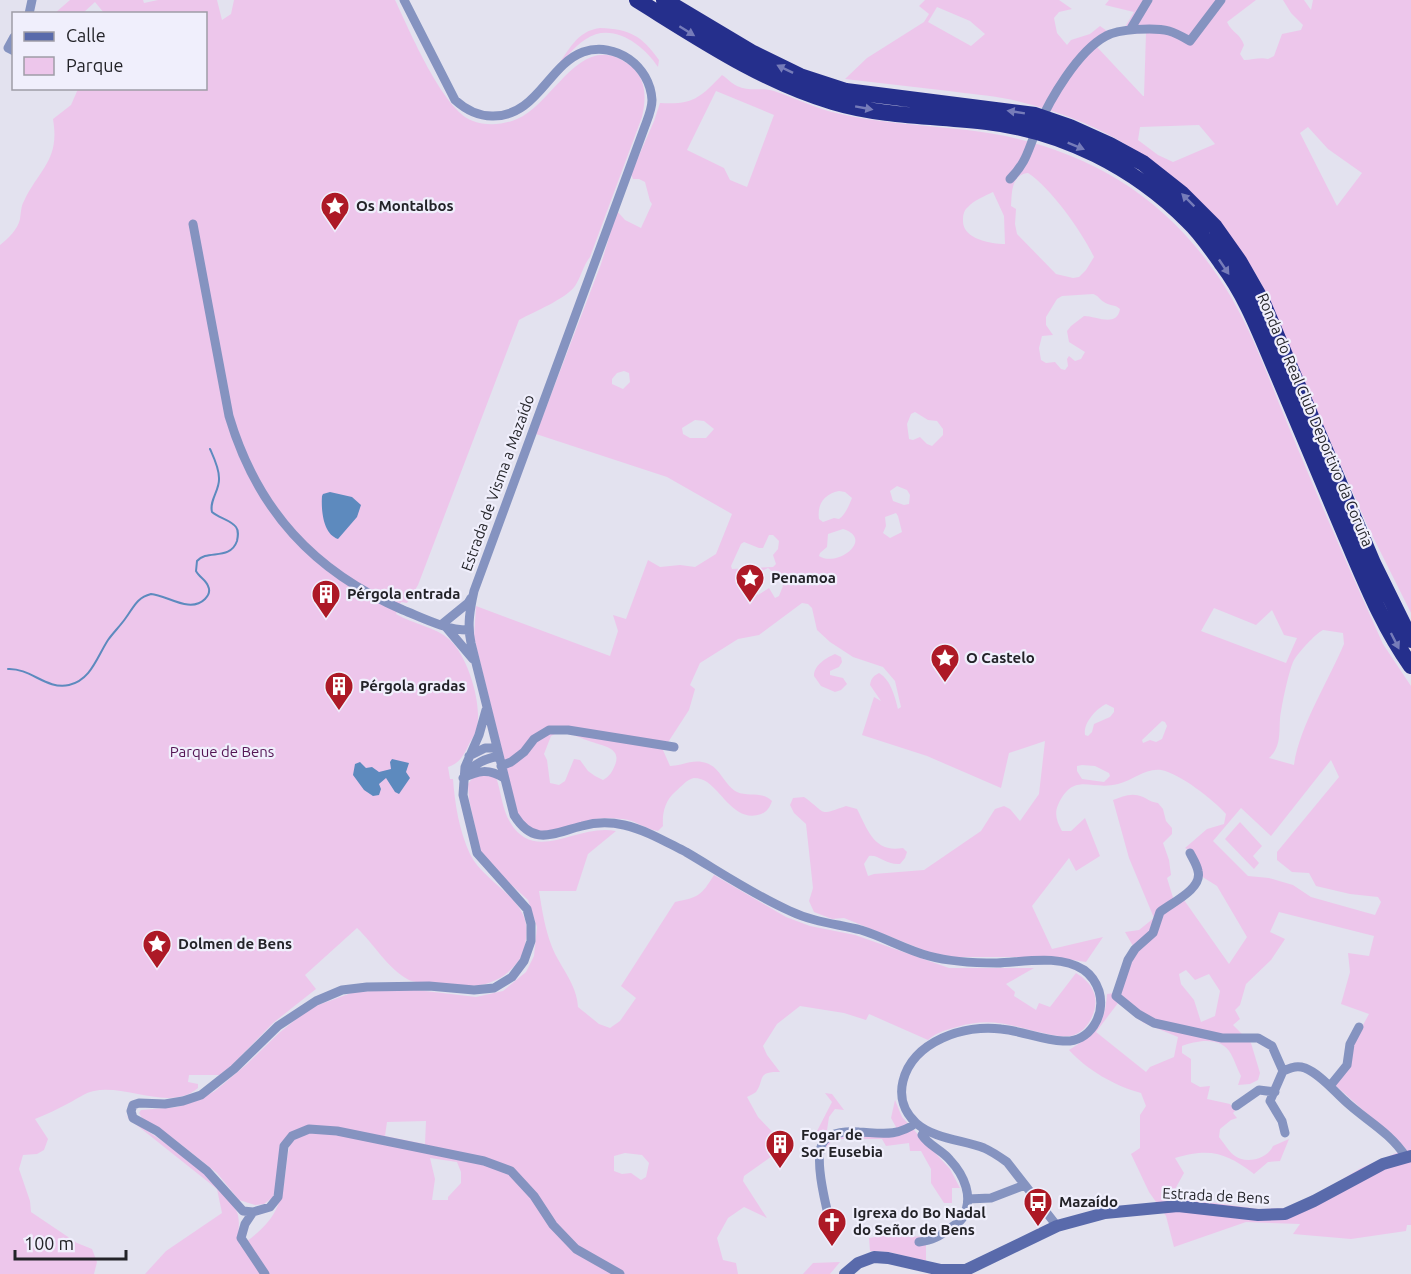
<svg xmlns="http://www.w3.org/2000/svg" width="1411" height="1274" font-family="Ubuntu,sans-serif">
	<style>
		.green { fill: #edc6eb; fill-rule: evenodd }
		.water { fill: #5d8abe }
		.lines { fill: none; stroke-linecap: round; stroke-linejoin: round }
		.stream { stroke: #5d8abe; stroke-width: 2 }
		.street { stroke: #8593c0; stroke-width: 9 }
		.secondary { stroke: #596aab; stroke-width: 12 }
		.highway { stroke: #252f8c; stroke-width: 16 }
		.oneway { fill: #767cb9 }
		.labels { text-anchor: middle; stroke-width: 4.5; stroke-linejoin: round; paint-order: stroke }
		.poi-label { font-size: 15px; font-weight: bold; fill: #232328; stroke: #f0effc; text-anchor: start }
		.street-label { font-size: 15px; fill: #232328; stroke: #f0effc }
		.park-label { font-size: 15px; fill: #541554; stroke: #f0effc }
	</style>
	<rect width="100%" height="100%" fill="#e3e2ef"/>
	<path class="green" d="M70,0H143L144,3L158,0H217L222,20L231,14L234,0H395C409,29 443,111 473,121C486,126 504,125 517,119C556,102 582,25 632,67C647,81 646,99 642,117L590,257C583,266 581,277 575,286C566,299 533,312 519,320L418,585L407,603L401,602L396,614C413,624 436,627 450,640C468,657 482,703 477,727C476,733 472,739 469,744C464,755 460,763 448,767L450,779H453C455,805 459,830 470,854C485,885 533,899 526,939C525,948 522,957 516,964C504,979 487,986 468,986C457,986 417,984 409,980C388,969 374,944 357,928L305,975L316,989L273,1023L230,1067L220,1075H189L188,1082L198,1084V1088C170,1112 126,1084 94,1091C86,1092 77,1099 69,1103C58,1109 47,1114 35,1119L48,1139L44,1150L37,1154L23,1155L19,1169L30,1201L31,1212L77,1243L92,1249L97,1262L94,1274H0V245C8,239 18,229 20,219C21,213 21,206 24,201C40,168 60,160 53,119L71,105L78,89L206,88V14L104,13L95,2L83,13H55Z
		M925,0H1059L1072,9L1059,12L1054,18L1057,33L1067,45L1071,40L1090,34L1100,26L1107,31L1125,27L1134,12L1105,5L1109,0H1256L1227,22C1232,33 1240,33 1244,45L1240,54L1244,60C1253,60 1260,57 1268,59L1274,56L1282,34L1301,30L1303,25L1291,13L1283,0H1304L1311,10L1313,0H1411V613L1368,527L1260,281C1202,184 1119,123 1008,99C989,95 969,94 949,91C914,87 880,83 845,79L867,58L924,22L929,14L919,6ZM937,7L970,21L985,34L971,46L928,22ZM1146,33L1144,96H1143L1097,47L1112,35ZM1199,125L1215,144L1173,162L1158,155L1138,140L1140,127ZM1308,127L1328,149L1362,173L1337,206L1300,133Z
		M600,28C630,29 642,36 659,60L658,67C644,45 612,21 586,39C574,46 565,60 555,69C569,51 576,31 600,28Z
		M722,75C727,78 732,84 737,86C749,92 762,87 774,91C795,98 815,108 836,113C879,123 923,125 967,130C1081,143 1172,196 1231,297C1255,338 1271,385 1290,430C1317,495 1345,560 1374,624L1383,644L1411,686V1225H1407L1406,1231L1351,1239L1293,1234L1300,1224L1246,1222L1174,1247L1166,1216L1149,1192L1131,1154L1140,1148V1115L1146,1106L1141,1093C1115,1086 1087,1070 1069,1050C1095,1034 1105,1026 1107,994L1114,993L1133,946L1125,932L1139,930L1154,918L1129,858L1113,800C1123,796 1132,792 1143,797C1149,800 1151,802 1158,803L1163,809L1166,821L1172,828V834L1163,843L1169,860L1171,875L1167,878L1175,904L1184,900L1229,964L1247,937L1217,886L1201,876L1192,852L1185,848L1207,829L1224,824L1226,814C1214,800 1179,773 1161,770C1145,768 1134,780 1118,784C1090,791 1074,771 1058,805C1054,814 1057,822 1062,831H1071L1085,818L1100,856L1076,871L1069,858L1032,906L1052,949L1103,937L1086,962L1053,957H955L931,953L844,918L832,919L814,912L809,901L813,888L806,824L794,813L790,805L793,798L804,797C828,814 817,816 846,806L857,809C868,830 874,853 903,848L907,852L905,858L900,864C886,865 878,854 869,856L864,864L868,876L874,874L924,870L981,831L995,809L1004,806L1010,809L1020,821L1039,794L1045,741L1009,753L1001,788L927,756L862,735L874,697L881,701L870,685C871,679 873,676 879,673C891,680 895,697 898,709L901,707L895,681L883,667L853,657L830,642L817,630L812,608L808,604L802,603L759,635L738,639L700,663L690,685L695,689L689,710L663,750L670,766C680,766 691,760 702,762C721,765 722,784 737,792C748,797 763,791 772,801C770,807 767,812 761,814C736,823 723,793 707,782C704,780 699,778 694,778C687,779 681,787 675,792C665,801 662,813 663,826L658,831C645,829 635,820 623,819C613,818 604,818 594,819C576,822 554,836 535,830C527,827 523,821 518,815L474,637L476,606L610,656L618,631L613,615L626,619L648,560L660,567L680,565L695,567L716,554L732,514L667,477L536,434L601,264L617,211L625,220L641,228L652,204L650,201L645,182L639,179H633L631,174L654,121L660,103C693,105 700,98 722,75ZM716,91L774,115L747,187L730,180L724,168L687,150ZM1028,173C1051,188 1082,232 1094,257L1086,270L1079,277L1073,278L1056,274L1017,234L1015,224L1016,209L1011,206C1012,192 1011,175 1028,173ZM993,192L1004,216L1005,244C991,244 962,239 963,220C963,215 964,210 968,207C974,200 985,196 993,192ZM1093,294C1099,296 1099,299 1104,302C1109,306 1115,304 1120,309C1117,328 1096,316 1084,316L1071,326L1067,331L1069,342L1085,352L1081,359L1075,361L1069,356L1067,359L1068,366L1065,370L1061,369L1055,362L1046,363L1041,360L1039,348L1042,336L1053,335L1046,325V317L1057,299L1062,296ZM624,371L629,373L630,382L623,389L612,384V379L617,373ZM915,412L928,420L937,421L943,429V435L932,446L927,444L920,437L913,440L909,439L907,424L911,414ZM695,420L704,421L714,429L706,438H690L683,434L682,428ZM897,486L907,490L910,495L909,504L904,505L893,501L890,491ZM839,491L845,492L852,498C849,505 846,514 839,519L834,518L823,522L819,519C817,504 824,494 839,491ZM896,513L898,516L902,532L890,538L883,533L886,526L885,517ZM843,529C875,539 837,568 819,556L820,553L827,547L828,534ZM769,535H773L779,541L778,549L773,555L776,564L773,567L732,569L731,566L741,544L744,542L759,548H763ZM768,568L777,575L783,586L779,596L775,598L769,588L758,595L752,588L756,574ZM1214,608L1256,625L1272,610L1284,635L1297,638L1286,663L1201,631ZM1323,630L1343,633L1344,644C1329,680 1299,727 1294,765L1269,758C1281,747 1279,734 1280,719C1281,708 1289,669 1294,660C1299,652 1315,634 1323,630ZM1106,704L1114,708V712L1110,717L1094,724L1092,732L1088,736L1085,735C1083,723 1096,709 1106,704ZM1162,721L1165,722L1167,726L1162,739L1156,742L1150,740L1143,743L1142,740ZM559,732C572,733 580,738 592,742C603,746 622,748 615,765C612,772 610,776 603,780L595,776L588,771L580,760L574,759L565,781L559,785L550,783L547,760L544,754L551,736ZM1331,760L1339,777L1277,852V860L1292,872L1309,873L1316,886L1350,894L1378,897L1381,902L1375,915L1311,897L1293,885L1269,878L1248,876L1213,841L1241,808L1271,836ZM1082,765L1095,766L1109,773L1110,776L1104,782L1082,779L1077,771V766ZM1279,912L1374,936L1369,956L1348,953L1350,972L1341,1004L1369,1014L1357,1036L1334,1084L1406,1149L1361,1168L1308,1200L1287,1208L1259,1209L1179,1198L1174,1191L1184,1173L1175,1158C1210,1148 1225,1152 1254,1174L1268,1162L1280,1161L1289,1139L1273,1146C1268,1158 1247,1165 1235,1156C1229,1152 1224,1143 1219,1137L1220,1129L1231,1120L1237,1118L1233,1113L1235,1111L1230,1104L1207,1099L1210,1086L1200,1087L1191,1082V1059L1182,1053V1046C1197,1040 1222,1036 1231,1054C1235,1061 1237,1069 1241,1076L1238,1085L1250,1084L1258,1080L1260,1073L1251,1043L1233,1025L1240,1019L1235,1010L1240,1005L1246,984L1271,960L1285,939L1270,932ZM1186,970L1195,980L1209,974L1220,991L1215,1016L1201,1022L1194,1000L1181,984L1179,974ZM1118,1003L1144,1023L1178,1037L1174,1057L1150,1067L1146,1072L1096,1032Z
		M835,654L841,657L842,662L839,667L830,671V675L843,678L847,684L841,690L835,692L821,686L814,676C814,665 826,658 835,654Z
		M485,774L496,777C501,791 502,809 510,822C535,865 577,823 616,831L588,854L576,891H539C542,910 545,929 552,947C560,967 577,984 578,1007L599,1024L610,1028L620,1021L636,998L621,986L675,902C699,897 701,896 714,875L786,917L810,926L855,935L949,968H1034L1006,984L1015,992L1014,996L1036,1010L1039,1003L1050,1007L1076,973C1084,978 1090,983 1094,993C1100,1009 1087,1034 1070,1036C1059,1038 1045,1033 1034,1031C1006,1023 985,1018 957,1027C946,1030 937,1032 928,1040L869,1014L866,1020L844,1013L800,1006L777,1024L763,1046L767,1055L780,1072C756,1071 765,1080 756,1092C754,1094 750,1095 747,1097L758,1117L786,1146L744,1176L743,1181L767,1218L744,1207L728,1218L717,1238L723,1260L736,1263L738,1274H145L166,1251L222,1213L217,1189L124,1115C158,1139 216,1173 236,1210C242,1221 236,1235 240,1246C269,1226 281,1211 285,1176C287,1163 287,1152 292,1139L280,1143L277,1185L273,1197L264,1204L255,1205L239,1200L217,1173L174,1139L142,1118L139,1113L141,1110L177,1107L199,1100L215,1091L247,1064L279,1033L310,1008L354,992L408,989L476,997L503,991L526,972L534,956L537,927L528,900L494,869L480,850L469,799L468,784L474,776ZM426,1121L425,1144L385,1136L387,1122ZM625,1153L642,1155L649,1163L646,1177L641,1180L631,1173L622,1174L614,1171V1156ZM430,1158L457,1162L461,1172V1183L448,1197V1200H432L435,1179Z
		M1240,822L1262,846L1253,856L1259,863L1254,869L1225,839Z
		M825,1093L832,1094L844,1110L835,1109L829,1117L827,1130H894L896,1127L891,1118L895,1100L902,1117L950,1169L960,1188H952V1203H944L931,1183V1169L921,1151H910L909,1143L886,1146L882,1139H832L828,1148L807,1131H817L832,1102Z
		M888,1235L926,1237V1261L889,1252L870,1251L869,1238Z
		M840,1262L830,1274H803L813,1263Z"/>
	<path class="water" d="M330,492L352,497L361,505L357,517L338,539C323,534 321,510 322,496L323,494Z
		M392,759L409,763L406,772L410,778L399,794L395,792L386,778L379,784L381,789L379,795L373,796L364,790L353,775L355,764L360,762L366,768L372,767L379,772L391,769L390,762Z"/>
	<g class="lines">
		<path class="stream" d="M8,669C31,668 46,690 69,685C91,680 97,657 108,640C113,633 120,626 125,619C134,607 136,598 151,594C167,595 190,614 205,599C209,595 210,590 208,586C206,580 199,577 196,571L197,561C207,549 230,561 237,541C238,536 239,531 236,527C231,520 219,518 212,512C209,500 220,490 219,478C219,468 214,458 210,449"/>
		<path class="street" d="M404,0L455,100C466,110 477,116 492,116C537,117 548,65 583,52C616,41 650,66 652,100C652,109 648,118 645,126L474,591C470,609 467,625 471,643L514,815C534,847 553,833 582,826C596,822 610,822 624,825C646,830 666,842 686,852C720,872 754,895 790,911C813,922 837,924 861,930C884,937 906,950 929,956C951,962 974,963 997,963C1024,962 1060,954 1084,970C1091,975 1096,982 1099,991C1106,1015 1090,1043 1063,1041C1042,1040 1022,1031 1001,1029C965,1024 913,1041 903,1081C899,1097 904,1112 916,1123C934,1139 963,1140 984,1148C993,1152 1000,1157 1007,1162L1057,1226
			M29,14L32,0
			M1130,30L1148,0
			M14,37L8,48L14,51
			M1010,179C1028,161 1028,148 1038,127C1050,99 1078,51 1106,36C1118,29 1155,27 1169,31C1176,33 1183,37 1190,41L1221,0
			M193,224L229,416C257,510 314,572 403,610C423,618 446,630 468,630
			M441,625L468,603L471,598
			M446,627L473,659
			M486,710L479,735L465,767L463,795L477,853L527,909L531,924V941L524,961L512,977L494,988L474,990L429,986L367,987L342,990L316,1001L278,1026L234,1069L201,1095L183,1101L165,1104L139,1103L133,1105L131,1111L133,1118L157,1131L207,1171L243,1211L253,1212L270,1207L278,1197L284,1146L292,1136L309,1129L337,1131L484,1161L511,1171L534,1196L553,1225L576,1249L620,1274
			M469,756L485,748H496
			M501,766L511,762L524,752L534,739L549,730H568L674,747
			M466,774C475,763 485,759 498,756
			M463,778C478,771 488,768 504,778
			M1190,853C1193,859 1197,865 1198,871C1203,889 1171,903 1160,912L1153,933L1135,949L1128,960L1116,996L1138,1014L1154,1023L1222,1038H1258L1272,1046L1283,1071C1291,1068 1296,1065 1305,1068C1320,1074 1333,1090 1344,1100C1365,1120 1389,1131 1406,1157
			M1283,1071L1270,1101L1282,1121L1285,1133
			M1330,1086L1347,1065L1350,1044L1359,1027
			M1236,1106L1259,1090L1275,1092
			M968,1199L991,1198L1025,1185
			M253,1212L245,1224L241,1238L265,1274
			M829,1218C825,1202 813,1154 824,1141C831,1132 848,1131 859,1132C881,1133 897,1137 916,1123
			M919,1242C933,1240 938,1237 949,1229C954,1225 961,1222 963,1217C974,1197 964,1175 950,1160C942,1150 929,1146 922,1135L925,1130"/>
		<path class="secondary" d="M845,1274L858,1263L874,1257L888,1258L941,1270H966L1057,1226L1105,1213L1178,1206L1258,1215L1285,1214L1314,1201L1383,1164L1411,1156"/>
		<path class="highway" d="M637,0C700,39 762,81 833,102C883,117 937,116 987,122C1063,131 1134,167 1188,221C1201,233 1212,250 1222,264C1247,297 1261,336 1277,373C1300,428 1323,482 1346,537C1365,581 1383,627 1411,666
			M664,0L753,53L800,76L846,91L1035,115L1070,127L1110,145L1143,163L1181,193L1215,227L1239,261L1263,303L1373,563L1411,640"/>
	</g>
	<defs><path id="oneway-solid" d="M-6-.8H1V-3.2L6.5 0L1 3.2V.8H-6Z" transform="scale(1.5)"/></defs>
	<g class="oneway">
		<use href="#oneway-solid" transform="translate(687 31) rotate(32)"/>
		<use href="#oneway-solid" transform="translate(785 69) rotate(-154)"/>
		<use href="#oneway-solid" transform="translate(864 108) rotate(10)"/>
		<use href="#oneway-solid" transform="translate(1016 112) rotate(-171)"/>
		<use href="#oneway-solid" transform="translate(1076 146) rotate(22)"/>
		<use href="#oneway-solid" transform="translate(1188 200) rotate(-135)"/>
		<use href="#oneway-solid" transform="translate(1224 267) rotate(56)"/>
		<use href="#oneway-solid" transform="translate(1395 641) rotate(63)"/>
	</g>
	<defs>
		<g id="sight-pin" transform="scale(1.5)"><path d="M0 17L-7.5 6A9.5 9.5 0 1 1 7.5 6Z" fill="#ad1926" stroke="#f0effc"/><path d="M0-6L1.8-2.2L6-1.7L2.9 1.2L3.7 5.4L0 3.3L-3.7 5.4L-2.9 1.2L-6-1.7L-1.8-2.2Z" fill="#fff"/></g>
		<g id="building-pin" transform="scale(1.5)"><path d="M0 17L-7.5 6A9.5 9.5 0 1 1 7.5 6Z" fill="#ad1926" stroke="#f0effc"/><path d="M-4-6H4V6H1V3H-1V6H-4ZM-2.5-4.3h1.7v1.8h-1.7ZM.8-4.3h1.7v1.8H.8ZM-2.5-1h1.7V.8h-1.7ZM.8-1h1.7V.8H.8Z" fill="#fff"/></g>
		<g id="bus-pin" transform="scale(1.5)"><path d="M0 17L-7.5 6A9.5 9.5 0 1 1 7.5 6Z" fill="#ad1926" stroke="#f0effc"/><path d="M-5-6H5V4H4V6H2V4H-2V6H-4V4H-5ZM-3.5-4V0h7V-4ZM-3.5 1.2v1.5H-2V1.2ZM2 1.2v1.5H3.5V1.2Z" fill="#fff"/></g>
		<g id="church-pin" transform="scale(1.5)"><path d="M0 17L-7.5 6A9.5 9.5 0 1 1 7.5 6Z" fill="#ad1926" stroke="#f0effc"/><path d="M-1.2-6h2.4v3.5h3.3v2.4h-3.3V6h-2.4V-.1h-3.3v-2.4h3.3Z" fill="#fff"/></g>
	</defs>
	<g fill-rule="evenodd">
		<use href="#sight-pin" x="335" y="206"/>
		<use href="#sight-pin" x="750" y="578"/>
		<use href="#building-pin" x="326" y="594"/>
		<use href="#sight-pin" x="945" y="658"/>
		<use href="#building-pin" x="339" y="686"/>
		<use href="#sight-pin" x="157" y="944"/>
		<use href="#building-pin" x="780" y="1144"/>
		<use href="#bus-pin" x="1038" y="1202"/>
		<use href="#church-pin" x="832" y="1222"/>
	</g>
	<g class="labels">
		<g class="poi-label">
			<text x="356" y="211">Os Montalbos</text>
			<text x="771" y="583">Penamoa</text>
			<text x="347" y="599">Pérgola entrada</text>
			<text x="966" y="663">O Castelo</text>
			<text x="360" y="691">Pérgola gradas</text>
			<text x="178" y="949">Dolmen de Bens</text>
			<text x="801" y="1140">Fogar de<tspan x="801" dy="17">Sor Eusebia</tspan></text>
			<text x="1059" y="1207">Mazaído</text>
			<text x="853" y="1218">Igrexa do Bo Nadal<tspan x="853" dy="17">do Señor de Bens</tspan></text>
		</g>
		<g class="street-label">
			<text transform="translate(1315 420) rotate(67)" y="5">Ronda do Real Club Deportivo da Coruña</text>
			<text transform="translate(498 483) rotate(-70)" y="5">Estrada de Visma a Mazaído</text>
			<text transform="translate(1216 1196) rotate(3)" y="5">Estrada de Bens</text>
		</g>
		<g class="park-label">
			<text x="222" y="757">Parque de Bens</text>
		</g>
	</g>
	<rect x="12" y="12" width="195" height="78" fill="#f0effc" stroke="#9e9da7" stroke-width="1.5"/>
	<rect x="24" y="32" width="30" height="9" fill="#596aab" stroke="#9e9da7" stroke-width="1.5"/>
	<text x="66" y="42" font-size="18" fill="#232328">Calle</text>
	<rect x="24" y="57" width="30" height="18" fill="#edc6eb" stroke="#9e9da7" stroke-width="1.5"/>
	<text x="66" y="72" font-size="18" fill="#232328">Parque</text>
	<path d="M15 1250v9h111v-9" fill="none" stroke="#232328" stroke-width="3"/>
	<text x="24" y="1250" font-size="18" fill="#232328" stroke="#f0effc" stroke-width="4.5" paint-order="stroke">100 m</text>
</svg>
